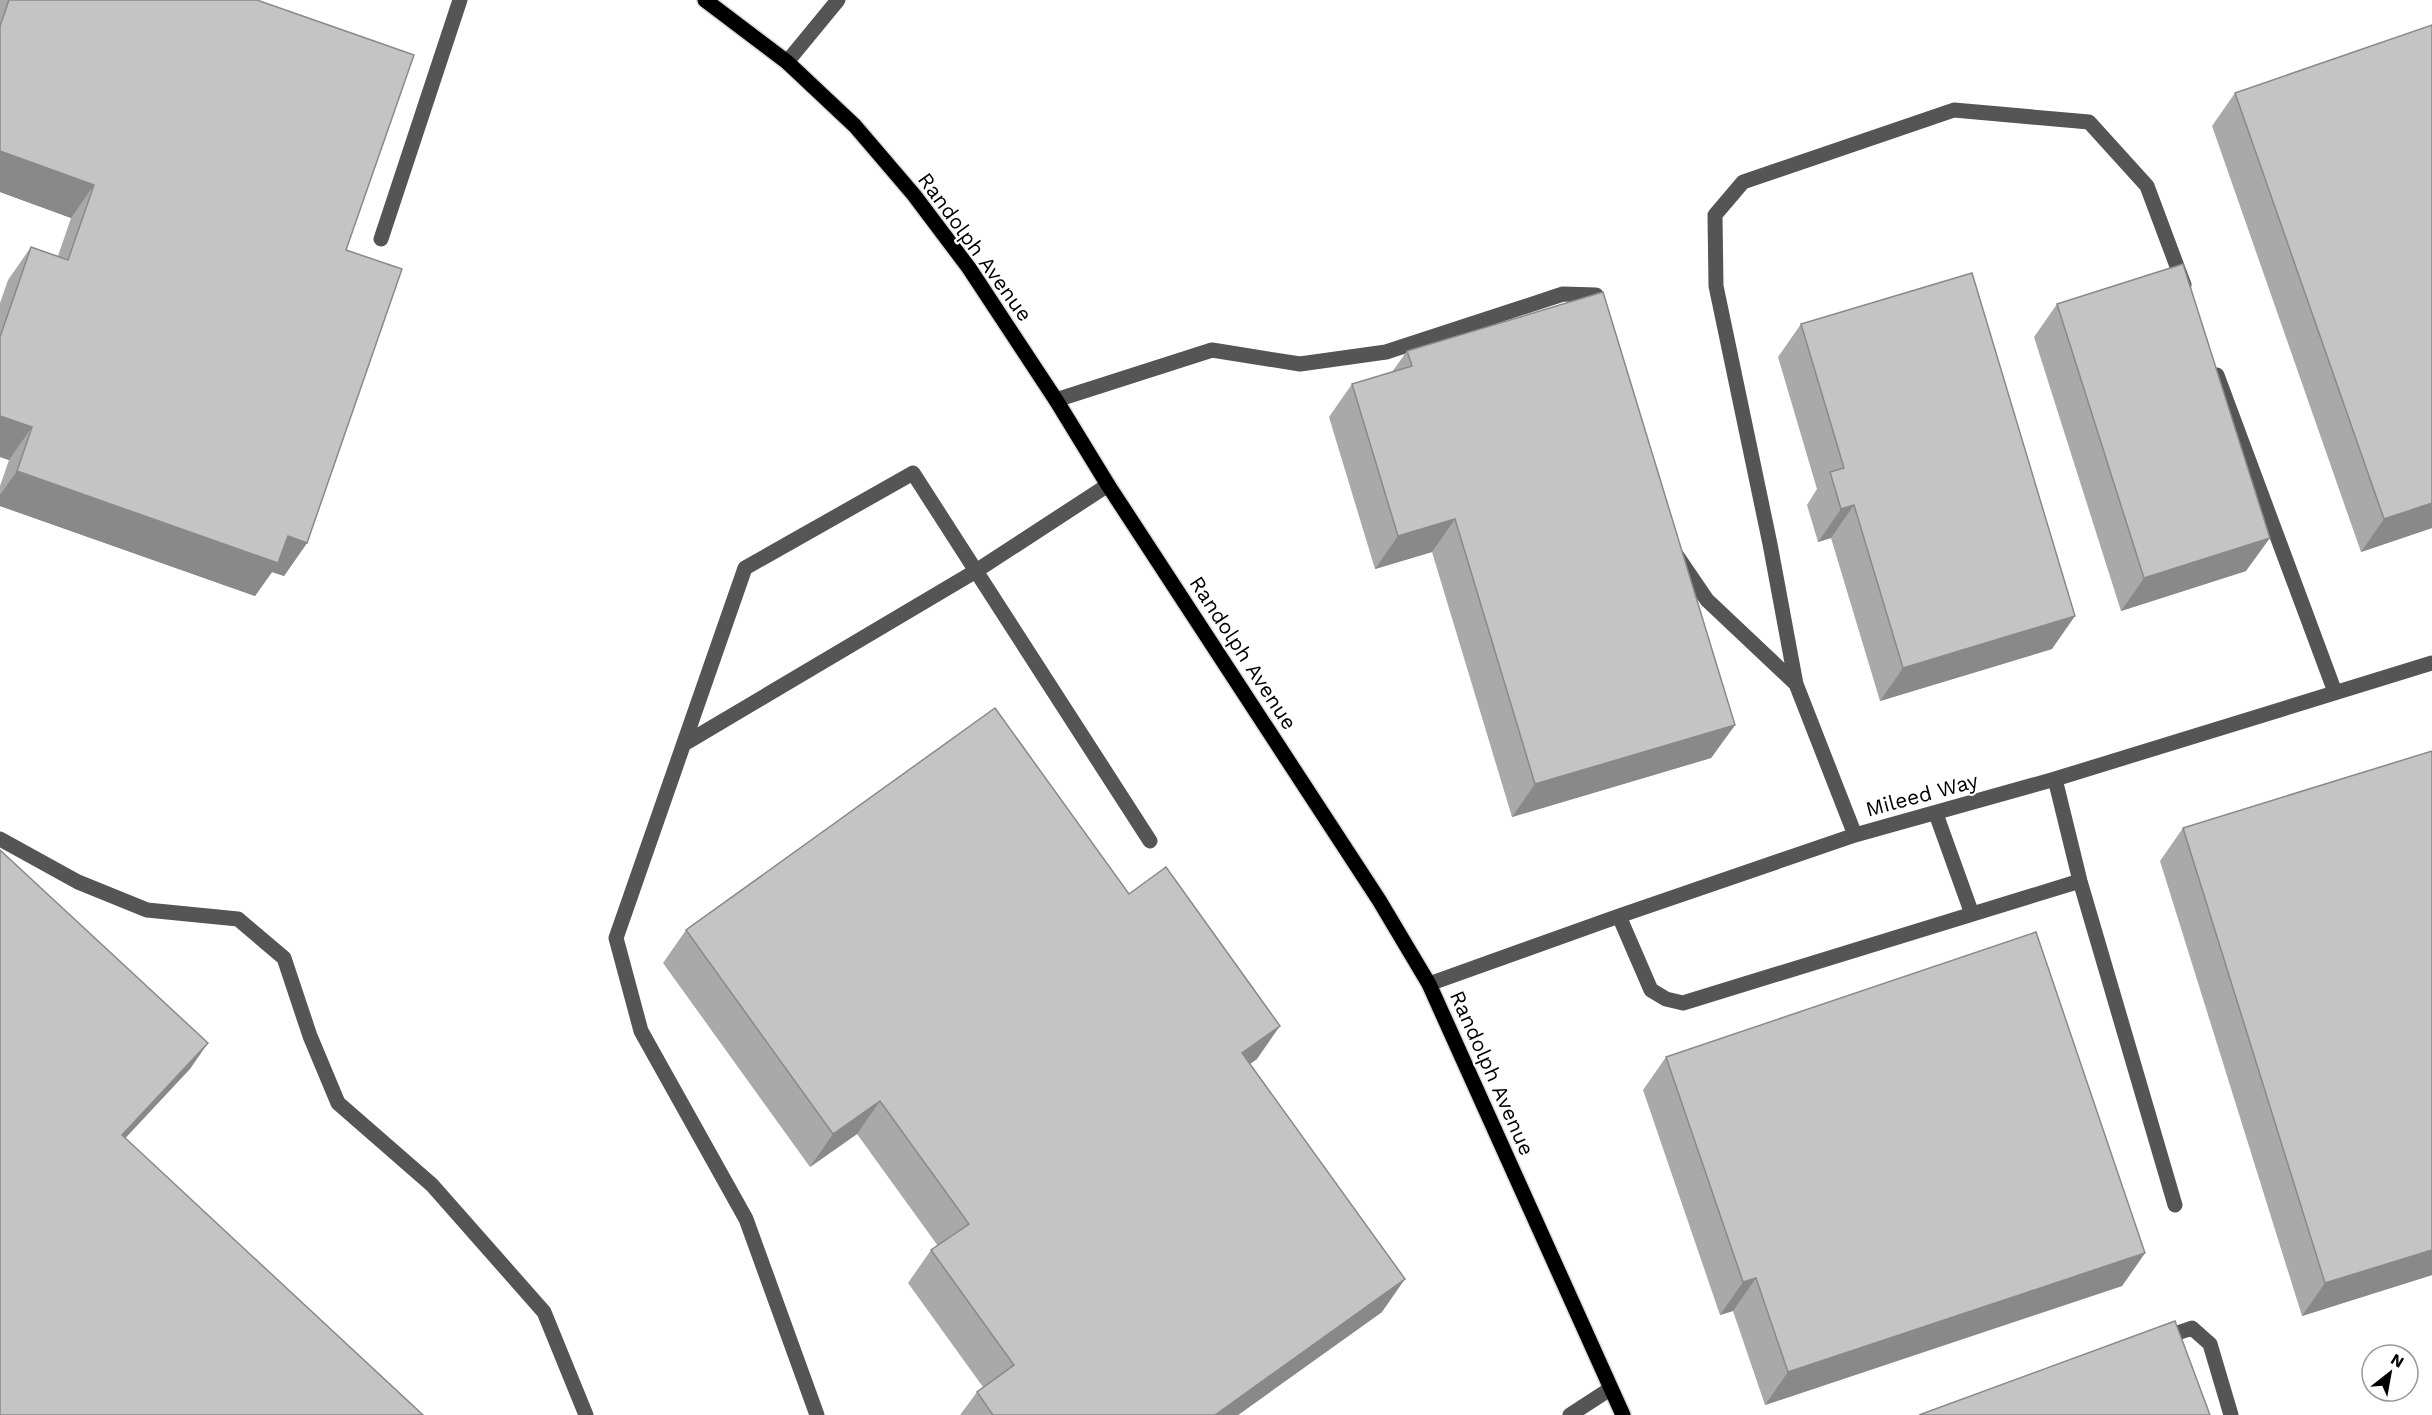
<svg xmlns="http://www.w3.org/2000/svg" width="2432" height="1415" font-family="'Work Sans',sans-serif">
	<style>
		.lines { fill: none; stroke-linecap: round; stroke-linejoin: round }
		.major-casing { stroke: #dbdbdb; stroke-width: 18 }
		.minor { stroke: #555; stroke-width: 15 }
		.major { stroke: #000; stroke-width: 15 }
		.wall { fill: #a9a9a9 }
		.shaded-wall { fill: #898989 }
		.building { fill: #c4c4c4; stroke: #898989; stroke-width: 1.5 }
		.labels { text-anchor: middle; stroke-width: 4.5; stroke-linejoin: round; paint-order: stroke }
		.street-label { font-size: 21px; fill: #000; stroke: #fff }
	</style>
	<rect width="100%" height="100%" fill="#fff"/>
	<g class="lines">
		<g class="major-casing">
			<path id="major" d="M705,0L787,62L855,126L914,195L969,268L1056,400L1108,485L1379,900L1429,984L1623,1415"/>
		</g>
		<path class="minor" d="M787,62L838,0
			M381,239L460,0
			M2217,375L2335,692
			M1056,400L1212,350L1300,364L1386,352L1563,294L1596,295L1601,311
			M1677,556L1707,600L1796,684
			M684,744L976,571L1150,841
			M2055,779L2080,881L2175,1205
			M1936,814L1972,914
			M1855,835L1796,684L1770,544L1716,286L1715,215L1743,182L1954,110L2089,122L2147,186L2184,285
			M0,839L78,882L147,910L238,919L284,958L310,1036L338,1103L432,1185L544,1312L586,1415
			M1619,916L1651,990L1666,999L1683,1003L2080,881
			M1429,984L1619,916L1855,835L2055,779L2432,663
			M2160,1339L2192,1328L2210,1344L2231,1415
			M817,1415L746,1219L641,1031L616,938L745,568L913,473L976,571L1108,485
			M1570,1415L1610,1389"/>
		<use href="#major" class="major"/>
	</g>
	<path class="wall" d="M0,0H257L346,250L307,543L284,576L272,572L255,596L0,506V486L9,460L0,457V303L8,280L31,247L58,256L71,218L0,192Z
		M2432,25V528L2361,552L2212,126L2235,93Z
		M2057,304L2246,571L2121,611L2034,337Z
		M1801,324L2052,649L1880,701L1831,538L1818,542L1807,505L1817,489L1778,357Z
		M1407,351L1735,725L1711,758L1512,817L1432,552L1375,569L1329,417L1352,384L1392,372Z
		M2432,751V1275L2302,1316L2160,861L2183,828Z
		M1129,894L1257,1059L1250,1064L1382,1312L1238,1415H960L977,1392L983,1387L908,1283L931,1250L938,1246L857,1134L810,1167L663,963L686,930Z
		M1666,1057L2145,1253L2122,1286L1765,1405L1733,1311L1720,1315L1643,1090Z"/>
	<path class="shaded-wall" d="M0,151L94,185L71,218L0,192Z
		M0,416L32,427L9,460L0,457Z
		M17,471L288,536L307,543L284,576L272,572L255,596L0,506V495Z
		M2432,503V528L2361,552L2384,519Z
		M1854,505L1831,538L1818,542L1841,509Z
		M1455,519L1432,552L1375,569L1398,536Z
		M2270,538L2246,571L2121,611L2144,578Z
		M2075,616L2052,649L1880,701L1903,668Z
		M1735,725L1711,758L1512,817L1535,784Z
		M1280,1026L1257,1059L1218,1086L1242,1053Z
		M208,1043L190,1069L104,1161L122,1135Z
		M880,1101L857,1134L810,1167L833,1134Z
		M2432,1250V1275L2302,1316L2325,1283Z
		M2145,1253L2122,1286L1765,1405L1788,1372Z
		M1756,1278L1733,1311L1720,1315L1743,1282Z
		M1405,1279L1382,1312L1238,1415H1215Z"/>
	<path class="building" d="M9,0H257L414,55L346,250L402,269L307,543L288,536L278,563L17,471L32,427L0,416V337L31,247L68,260L94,185L0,151V26Z
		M2432,25V503L2384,519L2235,93Z
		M2183,264L2270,538L2144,578L2057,304Z
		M1972,273L2075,616L1903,668L1854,505L1841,509L1830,472L1844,468L1801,324Z
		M1603,292L1735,725L1535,784L1455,519L1398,536L1352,384L1412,366L1407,351Z
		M995,708L1129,894L1166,867L1280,1026L1242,1053L1405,1279L1215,1415H993L977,1392L1014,1365L931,1250L969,1224L880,1101L833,1134L686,930Z
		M2432,751V1250L2325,1283L2183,828Z
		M0,850L208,1043L122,1135L423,1415H0Z
		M2036,932L2145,1253L1788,1372L1756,1278L1743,1282L1666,1057Z
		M2175,1321L2210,1415H1919Z"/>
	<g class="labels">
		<g class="street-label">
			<text transform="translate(975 247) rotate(54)" y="7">Randolph Avenue</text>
			<text transform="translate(1243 653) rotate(57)" y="7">Randolph Avenue</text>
			<text transform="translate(1922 795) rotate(-15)" y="7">Mileed Way</text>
			<text transform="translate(1492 1073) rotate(66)" y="7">Randolph Avenue</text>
		</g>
	</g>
	<g transform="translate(2390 1373) rotate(31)"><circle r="28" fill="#ffffff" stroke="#999999" stroke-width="1.5"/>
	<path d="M0-4.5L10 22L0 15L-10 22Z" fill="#000000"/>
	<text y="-9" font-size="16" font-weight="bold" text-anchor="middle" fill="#000000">N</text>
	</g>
</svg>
